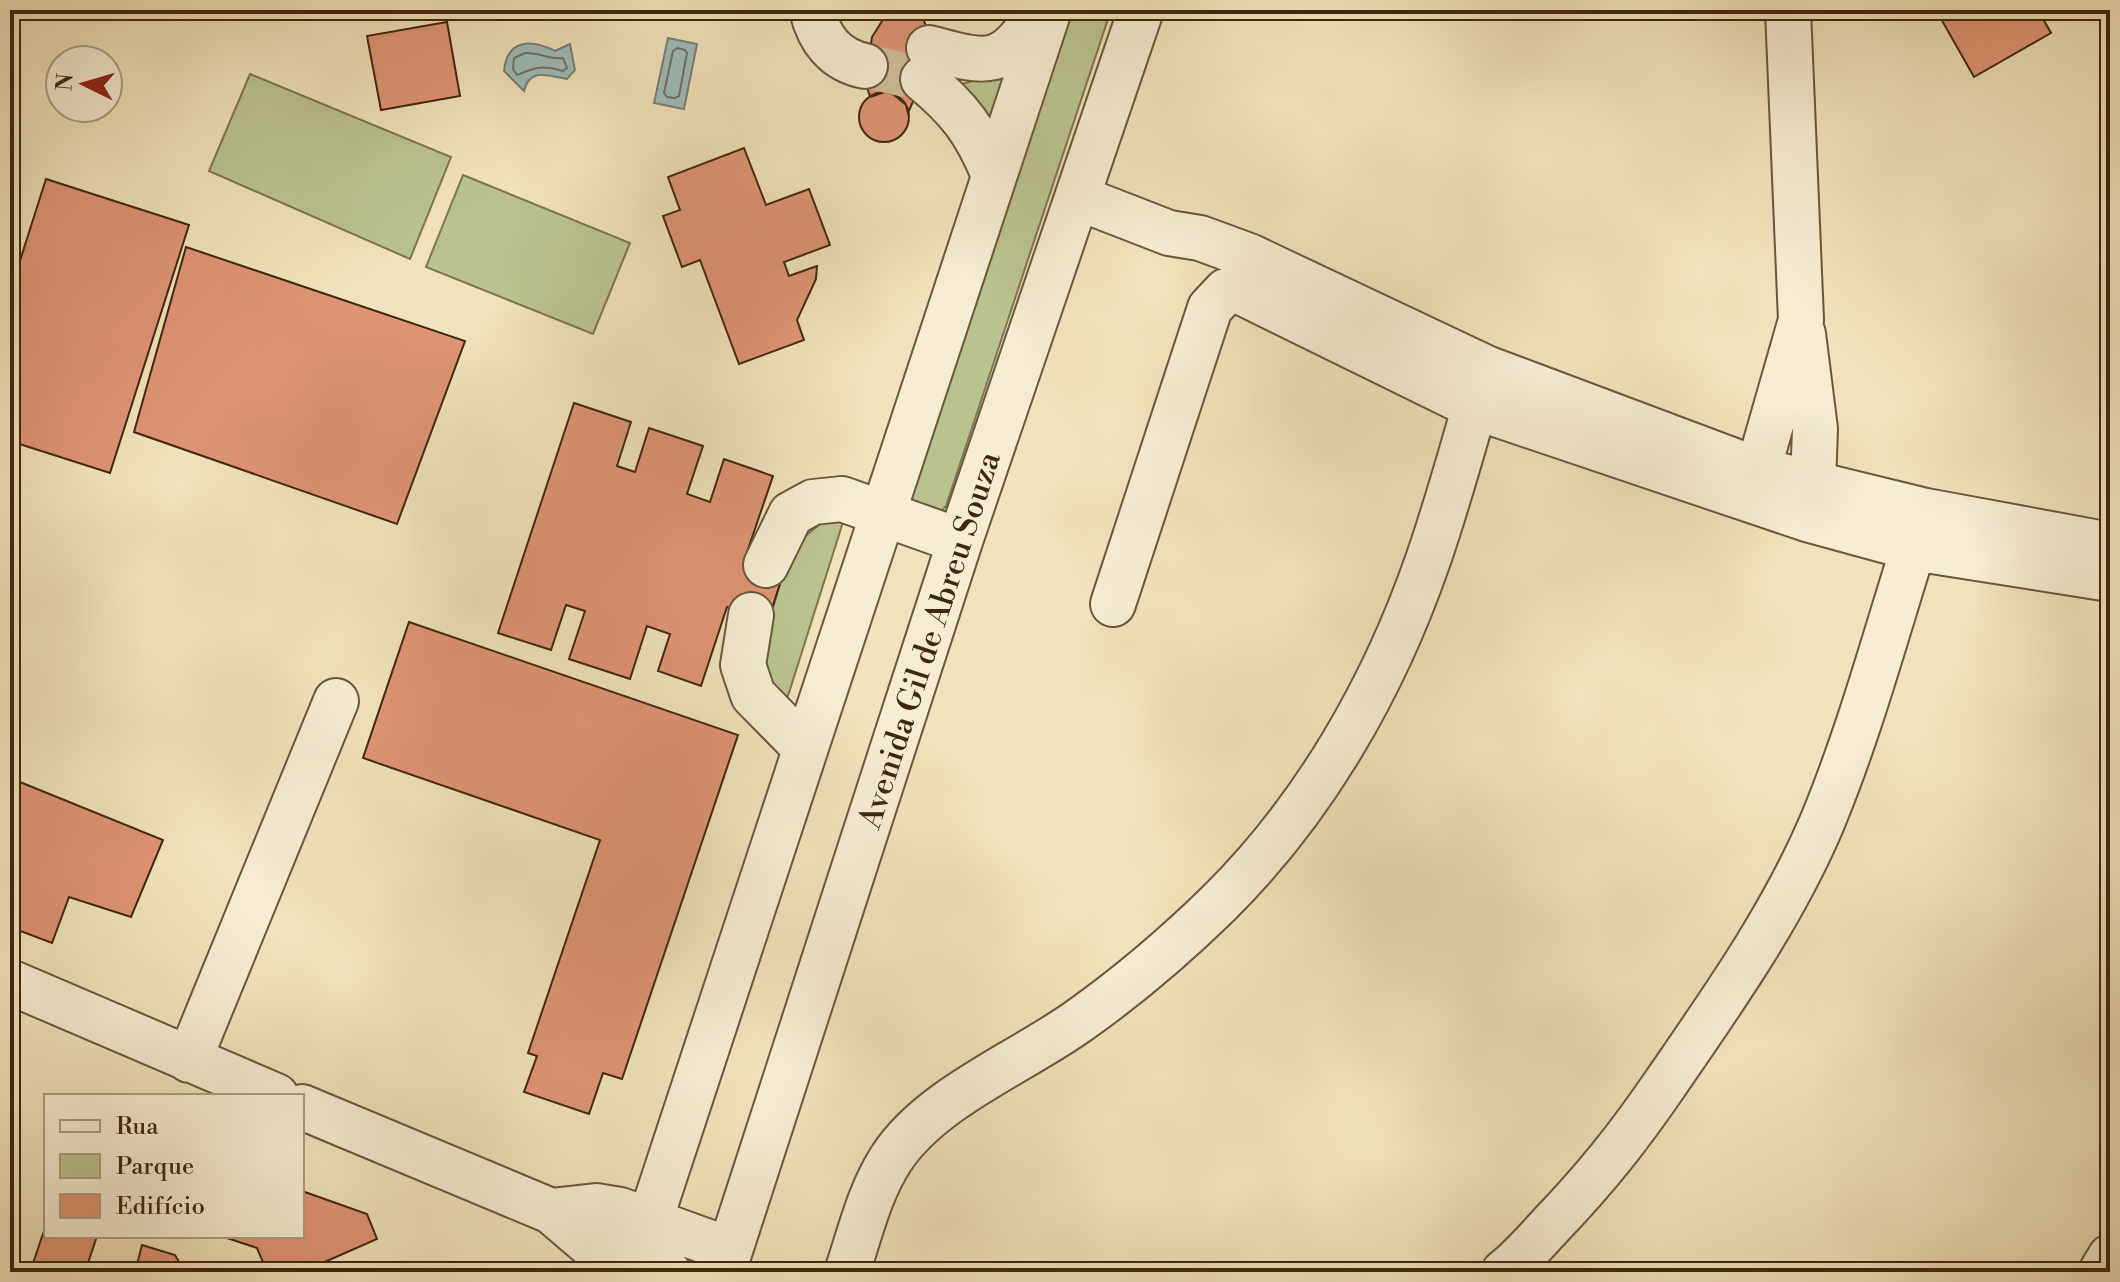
<svg xmlns="http://www.w3.org/2000/svg" width="2120" height="1282" font-family="'Libre Bodoni',serif">
	<style>
		.green { fill: #bac38f; stroke: #7c7550; stroke-width: 2 }
		.water { fill: #9cbcb8; stroke: #778076; stroke-width: 2 }
		.lines { fill: none; stroke-linecap: round; stroke-linejoin: round }
		.shore { stroke: #6e7265; stroke-width: 2 }
		.building { fill: #df9474; stroke: #3f2712; stroke-width: 2 }
		.minor-tunnel { stroke: #cdbd98; stroke-width: 44; stroke-dasharray: 44 22; stroke-linecap: butt }
		.minor-casing { stroke: #6b563c; stroke-width: 48 }
		.minor { stroke: #f5ecd2; stroke-width: 44 }
		.labels { text-anchor: middle; stroke-width: 6; stroke-linejoin: round; paint-order: stroke }
		.street-label { font-size: 32px; fill: #3f2712; stroke: #f5ecd2 }
	</style>
	<rect width="100%" height="100%" fill="#f0e2ba"/>
	<filter id="stains"><feTurbulence type="fractalNoise" baseFrequency=".0025" numOctaves="4"/><feColorMatrix values="0 0 0 0 .2 0 0 0 0 .09 0 0 0 0 .02 0 0 0 .5 -.17"/></filter>
	<radialGradient id="worn" r=".72"><stop offset=".6" stop-color="#630" stop-opacity="0"/><stop offset="1" stop-color="#630" stop-opacity=".3"/></radialGradient>
	<path class="green" d="M1072,10H1111L946,506L937,516L907,505Z
		M1005,71L997,128L959,89L962,84Z
		M250,74L451,157L410,259L209,171Z
		M463,175L630,243L593,334L426,267Z
		M844,519L786,702L771,690L760,651L784,571L803,538L825,520Z"/>
	<path class="water" d="M668,38L697,44L684,109L654,103Z
		M570,44L575,70L567,79C549,76 530,67 524,91L504,71C507,39 531,39 555,51Z"/>
	<g class="lines">
		<path class="shore" d="M677,48L685,50L687,53L679,96L675,98L667,97L664,93L673,51Z
			M525,53C539,52 550,60 563,58L567,68L563,71C542,65 536,67 517,75L513,69L514,58Z"/>
	</g>
	<path class="building" d="M889,10H919L927,28L923,79L908,113L906,105L893,94L885,92L870,97L865,80L872,37Z
		M1936,10H2038L2051,33L1974,77Z
		M447,22L460,96L381,110L367,36Z
		M859 117a25 25 0 1 1 50 0a25 25 0 1 1-50 0Z
		M744,148L766,205L809,189L830,245L784,262L789,276L817,266L816,279L797,320L804,340L739,364L700,260L682,267L663,216L680,210L668,177Z
		M46,179L189,225L110,473L10,441V292Z
		M186,247L465,341L397,524L134,432Z
		M574,403L631,422L617,466L635,472L649,428L703,446L687,494L710,502L724,459L773,476L745,558L784,571L768,621L727,607L701,686L658,671L670,634L647,626L630,679L569,659L585,611L566,605L551,650L498,633Z
		M409,622L738,735L622,1079L603,1073L589,1114L524,1092L537,1056L528,1053L600,840L363,758Z
		M10,778L163,840L131,917L69,897L52,943L10,927V883L15,875L10,873Z
		M302,1191L367,1214L377,1239L302,1272H267L257,1248L221,1236H302Z
		M46,1225V1236H97L85,1272H30Z
		M142,1245L175,1255L185,1272H135Z"/>
	<g class="lines">
		<path class="minor-tunnel" d="M865,66L923,79"/>
		<g class="minor-casing">
			<path id="minor" d="M812,10C819,39 835,60 865,66
				M929,48C988,64 1004,69 1039,12
				M923,79C959,109 976,131 993,173
				M1079,198L1169,233L1200,238L1249,256L1486,368L1758,470L1926,511L2110,545
				M1803,334L1815,429L1813,483
				M1758,470L1801,320L1788,10
				M766,565L791,514L813,502L842,499L960,541
				M1113,604L1210,308L1226,291H1239L1475,407L1807,519L1913,548L2110,579
				M751,615L743,665L753,695L805,748
				M10,982L276,1096
				M189,1060L336,701
				M302,1107L551,1211L592,1246L668,1272
				M551,1211L596,1206L620,1210L730,1250
				M633,1272L1049,10
				M723,1272L960,541L1141,10
				M847,1272C860,1234 869,1193 891,1159C930,1098 1022,1062 1080,1020C1128,986 1176,945 1219,903C1315,808 1384,687 1428,560C1450,497 1467,432 1486,368
				M1504,1272C1522,1258 1536,1241 1551,1225C1596,1178 1628,1138 1665,1084C1722,1001 1781,918 1821,825C1862,727 1889,622 1922,521
				M2101,1272L2110,1257"/>
		</g>
		<use href="#minor" class="minor"/>
	</g>
	<g class="labels">
		<g class="street-label">
			<text transform="translate(929 640) rotate(-72)" y="11">Avenida Gil de Abreu Souza</text>
		</g>
	</g>
	<rect width="2120" height="1282" fill="none" stroke="#f0e2ba" stroke-width="40"/>
	<rect x="12" y="12" width="2096" height="1258" fill="none" stroke="#3f2712" stroke-width="4"/>
	<rect x="20" y="20" width="2080" height="1242" fill="none" stroke="#3f2712" stroke-width="2"/>
	<rect x="44" y="1094" width="260" height="144" fill="#f5ecd2" stroke="#ac9d85" stroke-width="2"/>
	<rect x="60" y="1120" width="40" height="12" fill="#f5ecd2" stroke="#ac9d85" stroke-width="2"/>
	<text x="116" y="1134" font-size="24" fill="#3f2712">Rua</text>
	<rect x="60" y="1154" width="40" height="24" fill="#bac38f" stroke="#ac9d85" stroke-width="2"/>
	<text x="116" y="1174" font-size="24" fill="#3f2712">Parque</text>
	<rect x="60" y="1194" width="40" height="24" fill="#df9474" stroke="#ac9d85" stroke-width="2"/>
	<text x="116" y="1214" font-size="24" fill="#3f2712">Edifício</text>
	<g transform="translate(84 84) rotate(275)"><circle r="38" fill="#f5ecd2" stroke="#ac9d85" stroke-width="2"/>
	<path d="M0-6L14 30L0 20L-14 30Z" fill="#8f2418"/>
	<text y="-12" font-size="22" font-weight="bold" text-anchor="middle" fill="#3f2712">N</text>
	</g>
	<rect width="100%" height="100%" filter="url(#stains)"/>
	<rect width="100%" height="100%" fill="url(#worn)"/>
</svg>
